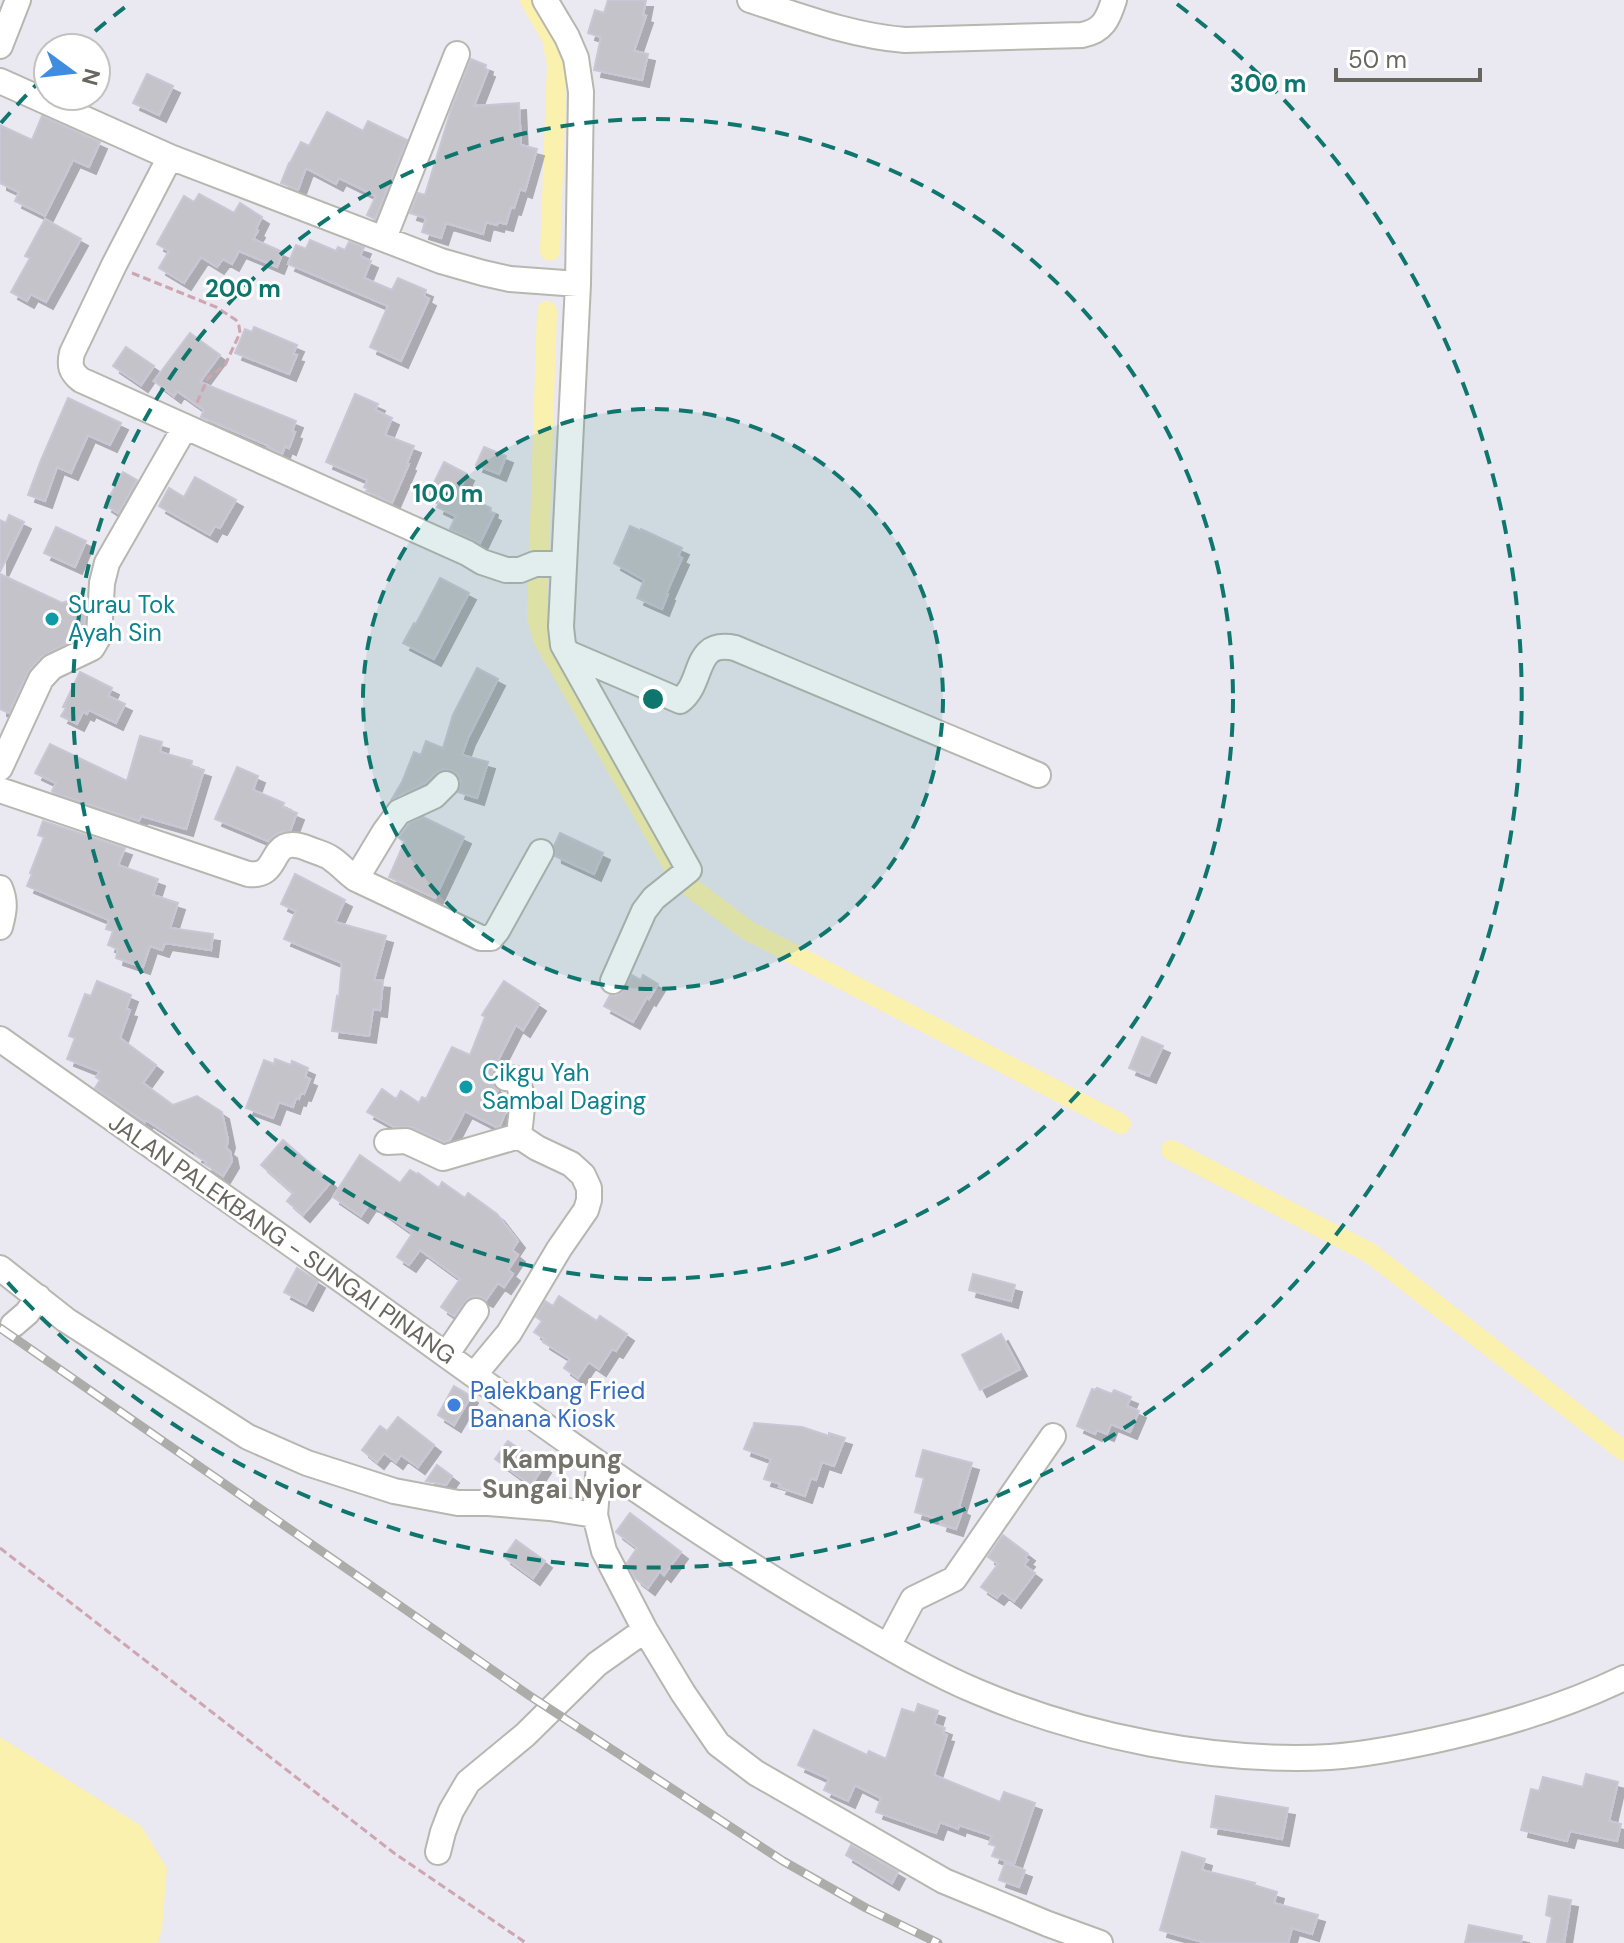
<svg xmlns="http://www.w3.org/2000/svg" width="1624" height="1943" font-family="'DM Sans',sans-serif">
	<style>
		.water { fill: #fbf1ae }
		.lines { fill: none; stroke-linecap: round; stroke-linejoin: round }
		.canal { stroke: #fbf1ae; stroke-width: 20 }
		.building { fill: #c4c3c9; stroke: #c9c7d5; stroke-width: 2; filter: url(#shadow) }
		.minor-casing { stroke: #b7b7b0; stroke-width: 28 }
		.path { stroke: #cea6b1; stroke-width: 3; stroke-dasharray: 8 4; stroke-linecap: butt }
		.minor { stroke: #fff; stroke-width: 24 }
		.rail-casing { stroke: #acaca9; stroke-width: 9 }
		.rail { stroke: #fff; stroke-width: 6; stroke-dasharray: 18; stroke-linecap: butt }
		.ring { fill: none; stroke: #0f766e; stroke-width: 4; stroke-dasharray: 14 10 }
		.culture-dot { fill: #0f9aa8; stroke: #fff; stroke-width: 3 }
		.shop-dot { fill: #3f7fe0; stroke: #fff; stroke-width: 3 }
		.labels { text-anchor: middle; stroke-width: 6; stroke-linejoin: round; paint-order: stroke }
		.culture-label { font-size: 24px; fill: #0d838f; stroke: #fff; text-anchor: start }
		.street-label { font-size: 24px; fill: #68675f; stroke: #fff }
		.shop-label { font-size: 24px; fill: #366cbe; stroke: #fff; text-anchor: start }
		.neighbourhood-label { font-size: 26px; font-weight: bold; fill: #74746c; stroke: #fff }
		.centre { fill: #0f766e; stroke: #fff; stroke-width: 4 }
		.ring-label { font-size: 24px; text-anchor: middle; font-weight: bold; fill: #0f766e; stroke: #fff; stroke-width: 6; stroke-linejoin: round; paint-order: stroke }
	</style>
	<defs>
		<filter id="shadow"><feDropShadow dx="7" dy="7" stdDeviation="0" flood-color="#0004"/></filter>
	</defs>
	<rect width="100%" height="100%" fill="#eae8f1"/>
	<path class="water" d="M0,1737L141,1826L167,1868L162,1928L158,1943H0Z"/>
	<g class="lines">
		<path class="canal" d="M530,0L552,38L557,65L550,251
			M547,311L537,618L543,639L675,869L689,886L747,930L1121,1124
			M1171,1150L1370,1253L1624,1451"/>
	</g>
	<path class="building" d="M608,0H646L643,15L646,16L634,51L648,54L642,80L594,70L601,37L588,33L595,10L604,13Z
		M471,59L486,65L485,69L488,70L474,106L519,103L521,145L537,149L525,191L520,189L514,208L511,207L506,224L498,222L497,225L486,222L483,234L446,223L441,238L422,232L426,218L410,213L418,193L425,195L451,110Z
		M147,74L173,86L159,115L133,103Z
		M327,112L363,131L368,121L407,140L375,219L367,215L376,196L339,178L336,184L306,168L298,190L281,183L289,163H290L301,142L309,146Z
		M42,116L100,142L89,167L73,160L45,216L15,201L19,192L0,183V125L32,140Z
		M199,194L234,213L240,203L262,217L256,229L258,231L253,239L283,252L277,267L239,251L232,264L223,259L217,267L201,257L184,283L159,268L169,251L157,244L184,196L194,202Z
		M45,219L81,239L46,302L31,294L27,301L11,292L30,258L25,256Z
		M310,240L336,251L338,247L345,250L349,242L364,247L360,256L371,261L364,278L392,290L398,278L426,290L424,296L429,299L401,361L370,347L388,306L288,264L296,245L306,249Z
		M254,327L297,345L293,354L297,355L289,374L235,353L245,329L252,332Z
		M190,333L220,355L200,382L296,421L292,431L295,432L289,448L285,446L282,454L268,447L269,446L201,417L204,410L177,391L174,396L154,381Z
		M126,347L154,366L141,385L113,366Z
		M355,394L378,404L375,410L392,418L385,435L414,446L407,463L409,464L392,503L366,491L368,489L364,487L368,480L326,462Z
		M68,398L121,423L110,445L88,435L71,473L57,467L45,501L28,495L41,460Z
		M484,447L506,456L499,474L476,465Z
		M444,462L467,474L458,493L491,508L490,512L494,514L480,543L450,529L456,516L437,507L440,500L428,495Z
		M123,472L137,480L118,513L105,505Z
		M195,477L236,500L220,528L215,526L210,535L159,506L169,488L184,497Z
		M9,515L24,522L0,572V520L6,523Z
		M630,526L641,531V529L682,548L678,556L682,558L666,594H668L662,609L637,598L644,580L614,563Z
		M56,527L86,541L75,567L44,553Z
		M0,574L62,603L76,598L81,611L85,613L84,632L81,636L41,657L28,672L9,713L0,709Z
		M440,578L469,593L434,659L403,643L414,623L416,624Z
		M477,668L498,679L468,738L462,755L488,762L477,798L458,792L461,781L457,774L451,770L443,769L435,773L425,783L392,799L402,782L414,752L421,755L426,741L443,748L453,715Z
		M80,672L112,688L108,696L125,704L116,723L89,710L87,714L83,712L77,724L61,716L66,708L63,707Z
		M140,736L162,742L160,752L192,761L191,766L204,770L186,829L141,816L139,821L54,793L52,791L56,783L35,773L50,744L127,781Z
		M237,767L258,776L253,790L284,803L282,807L297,813L290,831L278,833L268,841L215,819Z
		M423,817L464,837L435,898L389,877L405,841L399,838L409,824Z
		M43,821L125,848L118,865L158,879L153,895L178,903L170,928L213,934L211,950L165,943L162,950L150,946L143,967L116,958L118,949L108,945L113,931L106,929L109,920L27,886L32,874L30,873L44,837L38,835Z
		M560,833L603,853L594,874L555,856L554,846Z
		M295,874L345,900L335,922L386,936L374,980L383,981L380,1010L373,1009L369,1036L332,1031L337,996L339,997L342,963L284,939L296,911L281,904Z
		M632,975L641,980L643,975L658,984L649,999L647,997L633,1022L604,1006L610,995L615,996L622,993Z
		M97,981L131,995L126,1009L130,1010L120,1038L156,1065L143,1083L173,1105L197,1096L222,1112L228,1141L226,1148L230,1151L232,1161L223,1176L205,1164L207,1162L195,1155L196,1153L146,1120L145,1122L95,1088L100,1080L96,1077L100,1072L67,1059L75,1038L69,1036L85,994L91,996Z
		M504,981L539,1004L523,1030L516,1025L490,1076L493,1085L498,1090L491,1103L506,1111L500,1126L496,1127L465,1111L450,1140L444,1142L412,1127H394L367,1112L382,1089L396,1099L401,1091L419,1103L422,1097L426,1099L452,1047L470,1055L485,1017L482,1015Z
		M1142,1037L1163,1046L1149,1076L1129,1068Z
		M275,1059L291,1065L292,1061L308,1068L305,1077L310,1079L304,1094L301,1093L299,1099L296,1098L293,1107L279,1102L273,1118L246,1108L264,1060L274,1064Z
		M283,1140L331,1182L303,1215L287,1201L293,1193L261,1165Z
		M360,1155L400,1183L410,1170L417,1174L418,1173L439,1188L442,1182L465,1198L468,1193L497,1214L518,1241L512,1250L518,1255L508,1270L513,1274L504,1287L498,1283L486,1300L478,1296L469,1298L454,1316L441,1307L460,1279L420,1250L409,1265L397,1257L412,1234L411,1232L373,1205L369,1204L361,1216L333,1197Z
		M297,1268L318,1281L306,1304L284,1292Z
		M973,1274L1015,1285L1011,1301L969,1290Z
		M559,1296L597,1321L600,1316L627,1334L616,1351L612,1349L599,1369L590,1363H588L578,1378L564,1368L570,1359L543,1342L544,1339L534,1332L542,1321L536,1317L545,1301L553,1306Z
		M1001,1334L1020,1369L980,1390L962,1355Z
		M454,1386L471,1396L454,1425L438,1415Z
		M1097,1388L1112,1394L1114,1390L1131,1397L1127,1406L1139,1411L1130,1432L1111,1424L1107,1434L1097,1430L1095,1434L1077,1426L1092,1389L1095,1390Z
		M398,1417L434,1445L418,1467L401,1455L396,1462L384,1453L377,1462L362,1450L380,1426L387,1431Z
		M754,1423L802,1427L829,1436V1433L845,1438L834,1466L822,1462L816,1480L811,1478L805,1496L779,1487L781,1484L764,1479L771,1459L744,1449L752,1429L753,1430Z
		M508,1441L544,1466L531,1485L495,1459Z
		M923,1450L972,1463L959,1507L963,1509L956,1529L940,1524L941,1520L915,1512L924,1478L916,1476Z
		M437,1465L452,1476L446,1485L426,1481Z
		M630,1513L681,1552L664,1575L660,1571L648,1588L635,1578L627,1563L637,1548L616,1532Z
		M1003,1535L1028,1554L1025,1558L1028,1560L1024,1565L1035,1573L1014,1601L1002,1592L997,1598L981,1587L998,1564L988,1557Z
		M516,1540L545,1561L533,1578L504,1557Z
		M918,1704L938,1711L934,1724L945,1728L943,1734L947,1735L934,1775L1000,1802L1004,1792L1035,1803L1014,1864L992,1856L996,1846L989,1844L992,1836L959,1825L958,1829L940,1822L936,1833L876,1812L881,1798L855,1785L848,1801L824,1790L829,1779L798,1765L814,1730L867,1755L869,1751L886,1759L902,1709L915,1713Z
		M1586,1774L1618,1782L1609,1821L1621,1824L1617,1841L1570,1831L1567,1841L1521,1830L1531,1789L1539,1791L1543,1777L1583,1787Z
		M1216,1796L1288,1808L1282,1839L1211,1827Z
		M851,1845L898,1872L892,1883L846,1855Z
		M1182,1852L1205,1859L1202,1870L1255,1883L1254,1885L1277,1892L1274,1903L1318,1915L1312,1934L1292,1928L1288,1943H1206L1160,1930Z
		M1005,1863L1025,1870L1019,1887L999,1880Z
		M1549,1896L1571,1900L1564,1943H1547L1552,1917L1546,1915Z
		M1469,1925L1522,1936L1521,1943H1465Z"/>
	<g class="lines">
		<g class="minor-casing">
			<path id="minor" d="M545,0L567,37L576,58L581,92L578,284L561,627L563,645L689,870L654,898L644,911L613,981
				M750,0C800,16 852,36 905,40L1082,35C1103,31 1108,19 1114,0
				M0,46L18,0
				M0,81L170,157L441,261L483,273L510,279L578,284
				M170,157L114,265L72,353C69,366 71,372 81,380L467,553L482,562L506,570H520L535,564H564
				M384,238L457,54
				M568,653L680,701C705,682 692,639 735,648L1038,775
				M0,768L41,679L52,667L92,648L99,636L102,583L107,563L185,427
				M0,790L248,874C284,879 265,831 309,849C316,852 326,854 332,859C341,865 347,873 356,879L481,938H491L497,931L541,852
				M356,879L385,831L399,812L434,796L446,784
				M0,888C6,902 4,912 0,927
				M0,1039C149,1145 299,1248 446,1355C574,1447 702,1539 839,1618C884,1644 930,1672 978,1692C1084,1737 1215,1763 1330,1757C1371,1754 1410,1746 1449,1737C1510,1723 1568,1705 1624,1678
				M506,1078L515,1079C527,1093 520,1119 519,1136
				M387,1142L406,1141L443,1158L519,1136
				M0,1268L66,1320L248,1437L307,1463L394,1491L458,1503H488L550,1508L595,1515
				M13,1325L27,1313L38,1297
				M446,1355L476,1311
				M474,1375L509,1333L559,1249L586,1210L589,1200V1188L583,1175L571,1164L537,1148L519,1136
				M599,1465L595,1515L604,1551L645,1630L683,1693L718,1744L756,1773L944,1881L1048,1924L1100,1943
				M888,1646L913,1599L954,1579L1053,1436
				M438,1852L443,1832L451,1811L468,1782L525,1735L597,1664L645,1630"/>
		</g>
		<path class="path" d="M132,273L216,307L236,320L239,326L240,333L225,365L208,378L195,407
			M0,1548L394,1853L526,1943"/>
		<use href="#minor" class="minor"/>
		<g class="rail-casing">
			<path id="rail" d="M0,1328L530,1696L783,1861L866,1908L938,1943"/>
		</g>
		<use href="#rail" class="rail"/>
	</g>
	<circle cx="653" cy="699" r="290" fill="#0f766e" fill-opacity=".12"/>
	<g class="ring">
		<circle cx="653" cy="699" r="290"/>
		<circle cx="653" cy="699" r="580"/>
		<path d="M1 123A870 870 0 0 1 43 78M77 47A870 870 0 0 1 129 4M1177 4A870 870 0 1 1 1 1275"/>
	</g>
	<g class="culture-dot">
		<circle cx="52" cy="619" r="8"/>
		<circle cx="466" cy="1087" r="8"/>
	</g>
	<circle class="shop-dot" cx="454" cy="1405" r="8"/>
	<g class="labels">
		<g class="culture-label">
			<text x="68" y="613">Surau Tok<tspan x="68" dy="28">Ayah Sin</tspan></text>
			<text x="482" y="1081">Cikgu Yah<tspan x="482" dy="28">Sambal Daging</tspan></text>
		</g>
		<g class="street-label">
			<text transform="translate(282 1239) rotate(35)" y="8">JALAN PALEKBANG - SUNGAI PINANG</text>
		</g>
		<g class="shop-label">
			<text x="470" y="1399">Palekbang Fried<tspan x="470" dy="28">Banana Kiosk</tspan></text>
		</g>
		<g class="neighbourhood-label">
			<text x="562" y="1468">Kampung<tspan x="562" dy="30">Sungai Nyior</tspan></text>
		</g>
	</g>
	<circle cx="653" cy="699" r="12" class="centre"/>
	<g class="ring-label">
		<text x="1268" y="92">300 m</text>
		<text x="243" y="297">200 m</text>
		<text x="448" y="502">100 m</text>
	</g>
	<g transform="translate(72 72) rotate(105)"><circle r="38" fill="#ffffff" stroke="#c3c2bf" stroke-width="2"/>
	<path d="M0-6L14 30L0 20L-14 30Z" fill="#3e8de1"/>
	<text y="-12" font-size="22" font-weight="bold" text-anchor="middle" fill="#68675f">N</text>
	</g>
	<path d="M1336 68v12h144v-12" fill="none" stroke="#68675f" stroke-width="4"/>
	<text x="1348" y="68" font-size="24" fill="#68675f" stroke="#ffffff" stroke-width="6" paint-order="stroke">50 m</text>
</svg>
